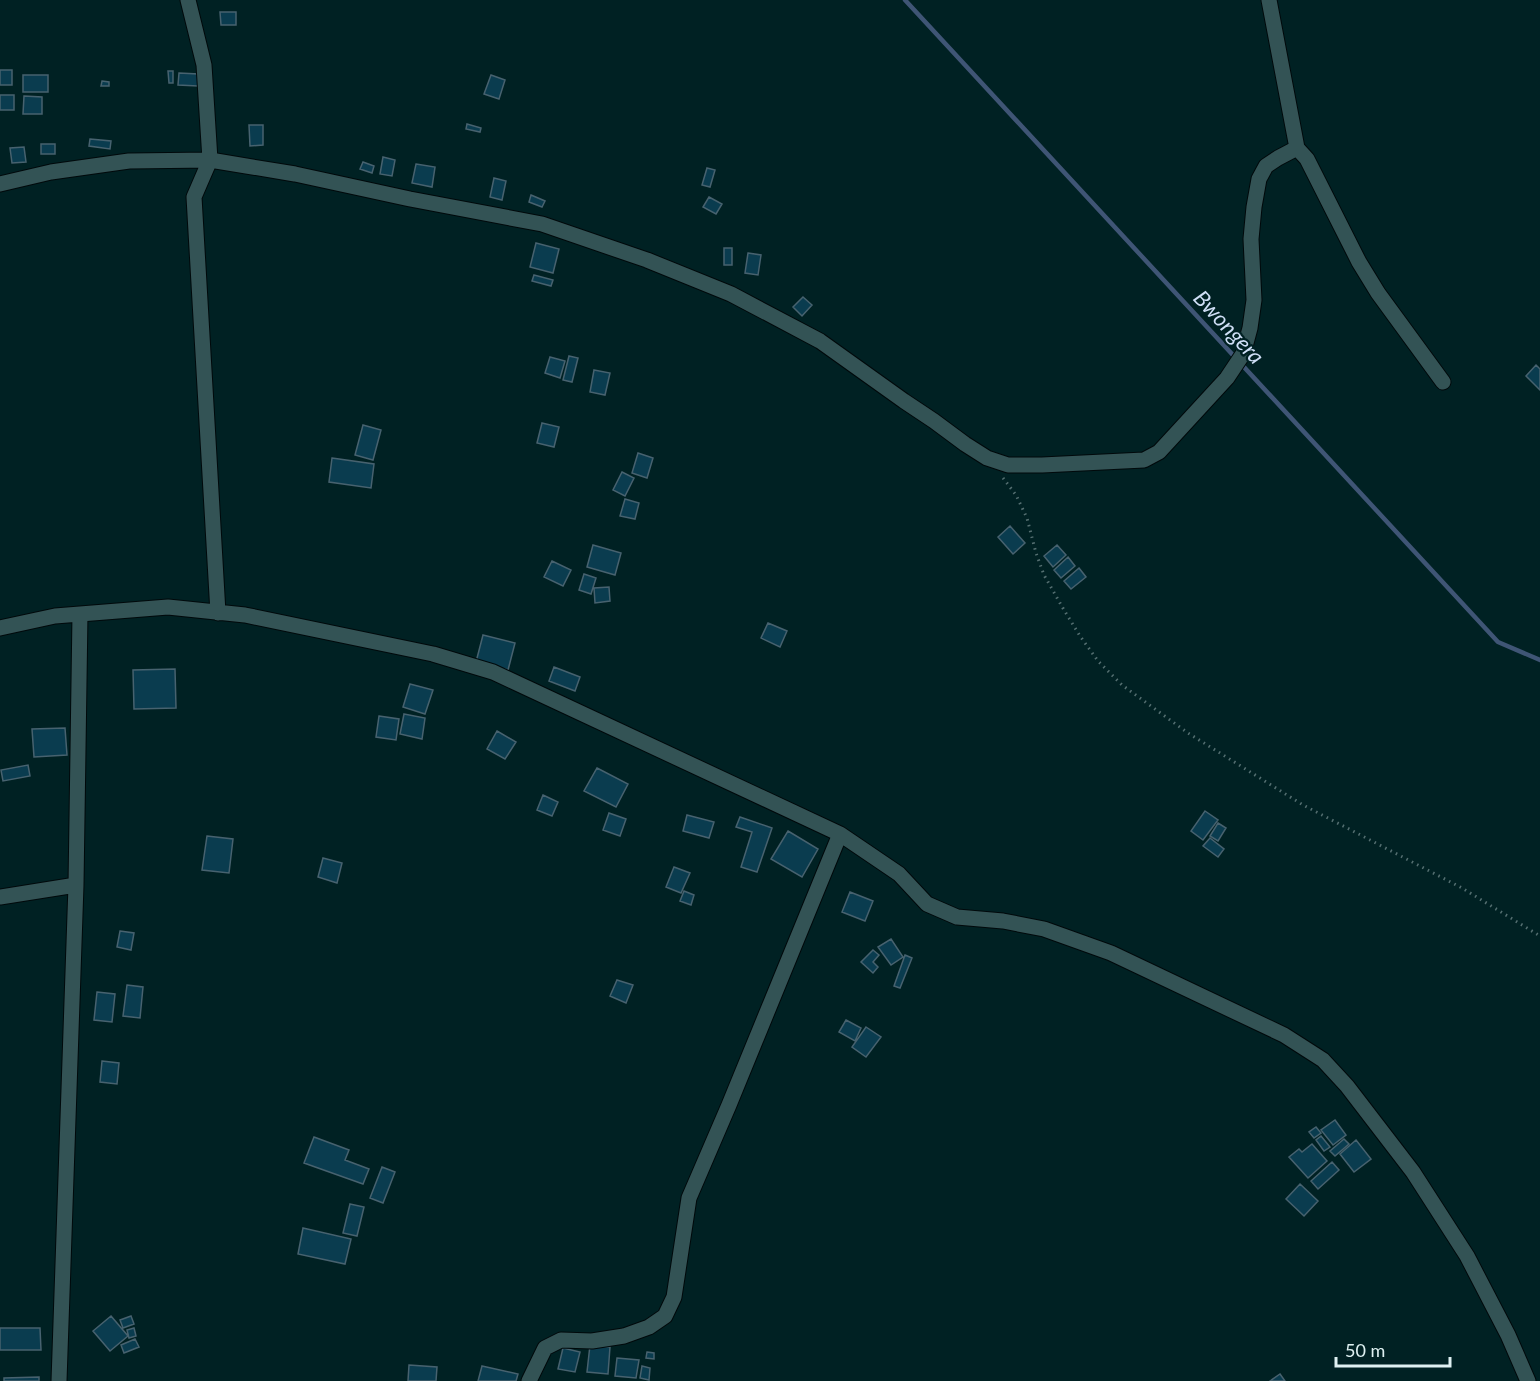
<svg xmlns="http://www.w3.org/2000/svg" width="1540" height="1381" font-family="Lato,sans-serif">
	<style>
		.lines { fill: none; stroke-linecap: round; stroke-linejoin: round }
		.stream { stroke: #3f5575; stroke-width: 4.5 }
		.building { fill: #0a3c4f; stroke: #47626f; stroke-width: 1.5 }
		.minor-casing { stroke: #00090b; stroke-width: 17 }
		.path { stroke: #546f71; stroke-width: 3; stroke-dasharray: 1.5 4.5; stroke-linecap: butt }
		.minor { stroke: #335355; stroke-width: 15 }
		.labels { text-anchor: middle; stroke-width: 4.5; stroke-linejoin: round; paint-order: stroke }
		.water-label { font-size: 22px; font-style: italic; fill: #cfdff6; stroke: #002123 }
	</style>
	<rect width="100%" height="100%" fill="#002123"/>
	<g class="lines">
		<path class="stream" d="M905,0L1498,642L1540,660"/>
	</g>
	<path class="building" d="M220,12H236V25H221Z
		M0,70H12V85H0Z
		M168,71H173V83H169Z
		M179,73L198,74V86L178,85Z
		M23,75H48V92H23Z
		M491,75L505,80L499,99L484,94Z
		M102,81L109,82V86H101Z
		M0,95H14V110H0Z
		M24,96L42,97V114H23Z
		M467,124L481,128L480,132L466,129Z
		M249,125H263V145L250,146Z
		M90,139L111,141L110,149L89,146Z
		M41,144H55V154H41Z
		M24,147L26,162L12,163L10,148Z
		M383,157L395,160L392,176L380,174Z
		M363,162L374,166L372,173L360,169Z
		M416,164L435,167L432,187L412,183Z
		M707,168L715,170L710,187L702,185Z
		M494,178L506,181L502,200L490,197Z
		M531,195L545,201L542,207L529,202Z
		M709,197L722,204L716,214L703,207Z
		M536,243L559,249L553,273L530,267Z
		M724,248H732V265H724Z
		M748,253L761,255L758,275L745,273Z
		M534,275L553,280L551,286L532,281Z
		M803,297L812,305L802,316L793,307Z
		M569,356L578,358L572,382L563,380Z
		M550,357L565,361L560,378L545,373Z
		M1536,365L1540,369V390L1526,376Z
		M594,370L610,373L605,395L590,392Z
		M542,423L559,427L554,447L537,443Z
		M363,425L381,430L373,460L355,455Z
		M638,453L653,458L647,478L632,473Z
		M332,458L374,464L371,488L329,482Z
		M622,472L634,478L625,496L613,490Z
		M625,499L639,503L635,519L620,516Z
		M1010,526L1025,543L1013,554L998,537Z
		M593,545L621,553L615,575L587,567Z
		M1057,545L1066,555L1053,567L1044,556Z
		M1068,557L1075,566L1061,578L1054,570Z
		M552,561L571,570L563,586L544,577Z
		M1079,568L1086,577L1071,589L1064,581Z
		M584,574L596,578L591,594L579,590Z
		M609,587L610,601L595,603L594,588Z
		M768,623L787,631L780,647L761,638Z
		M483,635L515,643L508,670L476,662Z
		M554,667L580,677L575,691L549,681Z
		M175,669L176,708L134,709L133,670Z
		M410,684L433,690L425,714L403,707Z
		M404,714L425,718L422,739L400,734Z
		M379,716L399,719L396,740L376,737Z
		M65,728L67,755L34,757L32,729Z
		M497,731L516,742L505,759L487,749Z
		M28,765L30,776L3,781L1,770Z
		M597,768L628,784L616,807L584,791Z
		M543,795L558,802L552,816L537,810Z
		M1205,811L1218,820L1203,840L1191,831Z
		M609,813L626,819L620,836L603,830Z
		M687,815L714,822L709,838L683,831Z
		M740,817L772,828L757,872L741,867L752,832L736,827Z
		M1218,823L1226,828L1218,841L1210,836Z
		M788,831L818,849L802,877L771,859Z
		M207,836L233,839L229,873L202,870Z
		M1210,838L1224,849L1218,857L1203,846Z
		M323,858L342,863L337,883L318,877Z
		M674,867L690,873L681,893L666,887Z
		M684,891L694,895L691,905L680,901Z
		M850,892L873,901L865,921L842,912Z
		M120,931L134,933L131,950L117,947Z
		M891,939L903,957L891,965L878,947Z
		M873,950L879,955L873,962L878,967L873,973L861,962Z
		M905,955L912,958L900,988L894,986Z
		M617,980L633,985L626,1003L610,996Z
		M127,985L143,987L140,1018L123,1016Z
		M97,992L115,994L112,1022L94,1020Z
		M846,1020L861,1028L855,1041L839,1032Z
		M866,1027L881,1037L866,1057L852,1047Z
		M102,1061L119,1063L117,1084L100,1082Z
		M1335,1120L1346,1135L1333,1145L1321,1130Z
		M1316,1127L1321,1133L1314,1138L1309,1132Z
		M1321,1136L1330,1147L1324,1151L1316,1140Z
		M314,1137L349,1150L345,1160L369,1169L363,1184L304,1163Z
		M1344,1139L1349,1144L1335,1156L1330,1151Z
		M1356,1140L1371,1159L1354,1172L1340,1154Z
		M1312,1144L1327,1161L1308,1178L1289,1157L1299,1149L1302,1152Z
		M1332,1162L1339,1170L1318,1189L1311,1181Z
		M382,1167L395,1172L383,1203L370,1198Z
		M1300,1184L1318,1201L1304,1216L1286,1199Z
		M350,1204L364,1207L357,1236L343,1233Z
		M303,1228L351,1239L345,1264L298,1254Z
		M111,1316L128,1336L110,1351L93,1331Z
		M131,1316L134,1324L123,1328L120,1320Z
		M0,1328H40L41,1350H0Z
		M134,1328L136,1336L129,1338L127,1330Z
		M135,1339L139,1347L124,1353L121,1345Z
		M590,1345L610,1347L608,1374L587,1372Z
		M563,1348L580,1352L575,1372L558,1369Z
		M647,1352L654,1353V1359L646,1358Z
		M617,1358L639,1360L636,1378L615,1376Z
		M409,1365L437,1367L436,1381H408Z
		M482,1366L518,1374L516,1381H478Z
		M642,1366L650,1368L649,1380L640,1378Z
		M1280,1374L1285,1381H1270Z
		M39,1377V1381H4V1378Z"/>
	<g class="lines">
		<g class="minor-casing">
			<path id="minor" d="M188,0L204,65L210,160L194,197L218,613
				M1269,0L1297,148L1307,159L1359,262L1378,293L1443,382
				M0,184L51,172L129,161L210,160L295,174L410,199L542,224L647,260L731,294L820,341L904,401L934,421L965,444L987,458L1008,465H1042L1144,460L1159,452L1227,378L1243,354L1250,328L1254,300L1251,239L1254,207L1259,179L1266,166L1278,158L1297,148
				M0,628L55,616L168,607L245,615L433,654L493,672L840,834L899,874L927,904L957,917L1003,921L1044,929L1111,953L1284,1035L1323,1060L1347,1086L1413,1172L1467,1256L1508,1335L1528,1381
				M0,897L76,885
				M59,1381L76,885L80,614
				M529,1381L545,1348L561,1340L592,1341L624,1336L649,1327L665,1316L674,1297L689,1198L729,1105L840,834"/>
		</g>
		<path class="path" d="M1003,478L1016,495L1027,518L1036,553L1044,575L1064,610L1080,636L1098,661L1122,685L1188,733L1303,805L1462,888L1540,936"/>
		<use href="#minor" class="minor"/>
	</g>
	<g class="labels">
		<g class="water-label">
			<text transform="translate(1229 327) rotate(47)" y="8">Bwongera</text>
		</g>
	</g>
	<path d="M1336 1357v9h114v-9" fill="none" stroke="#def0f1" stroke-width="3"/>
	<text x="1345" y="1357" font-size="18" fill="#def0f1" stroke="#002123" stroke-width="4.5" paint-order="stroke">50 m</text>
</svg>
